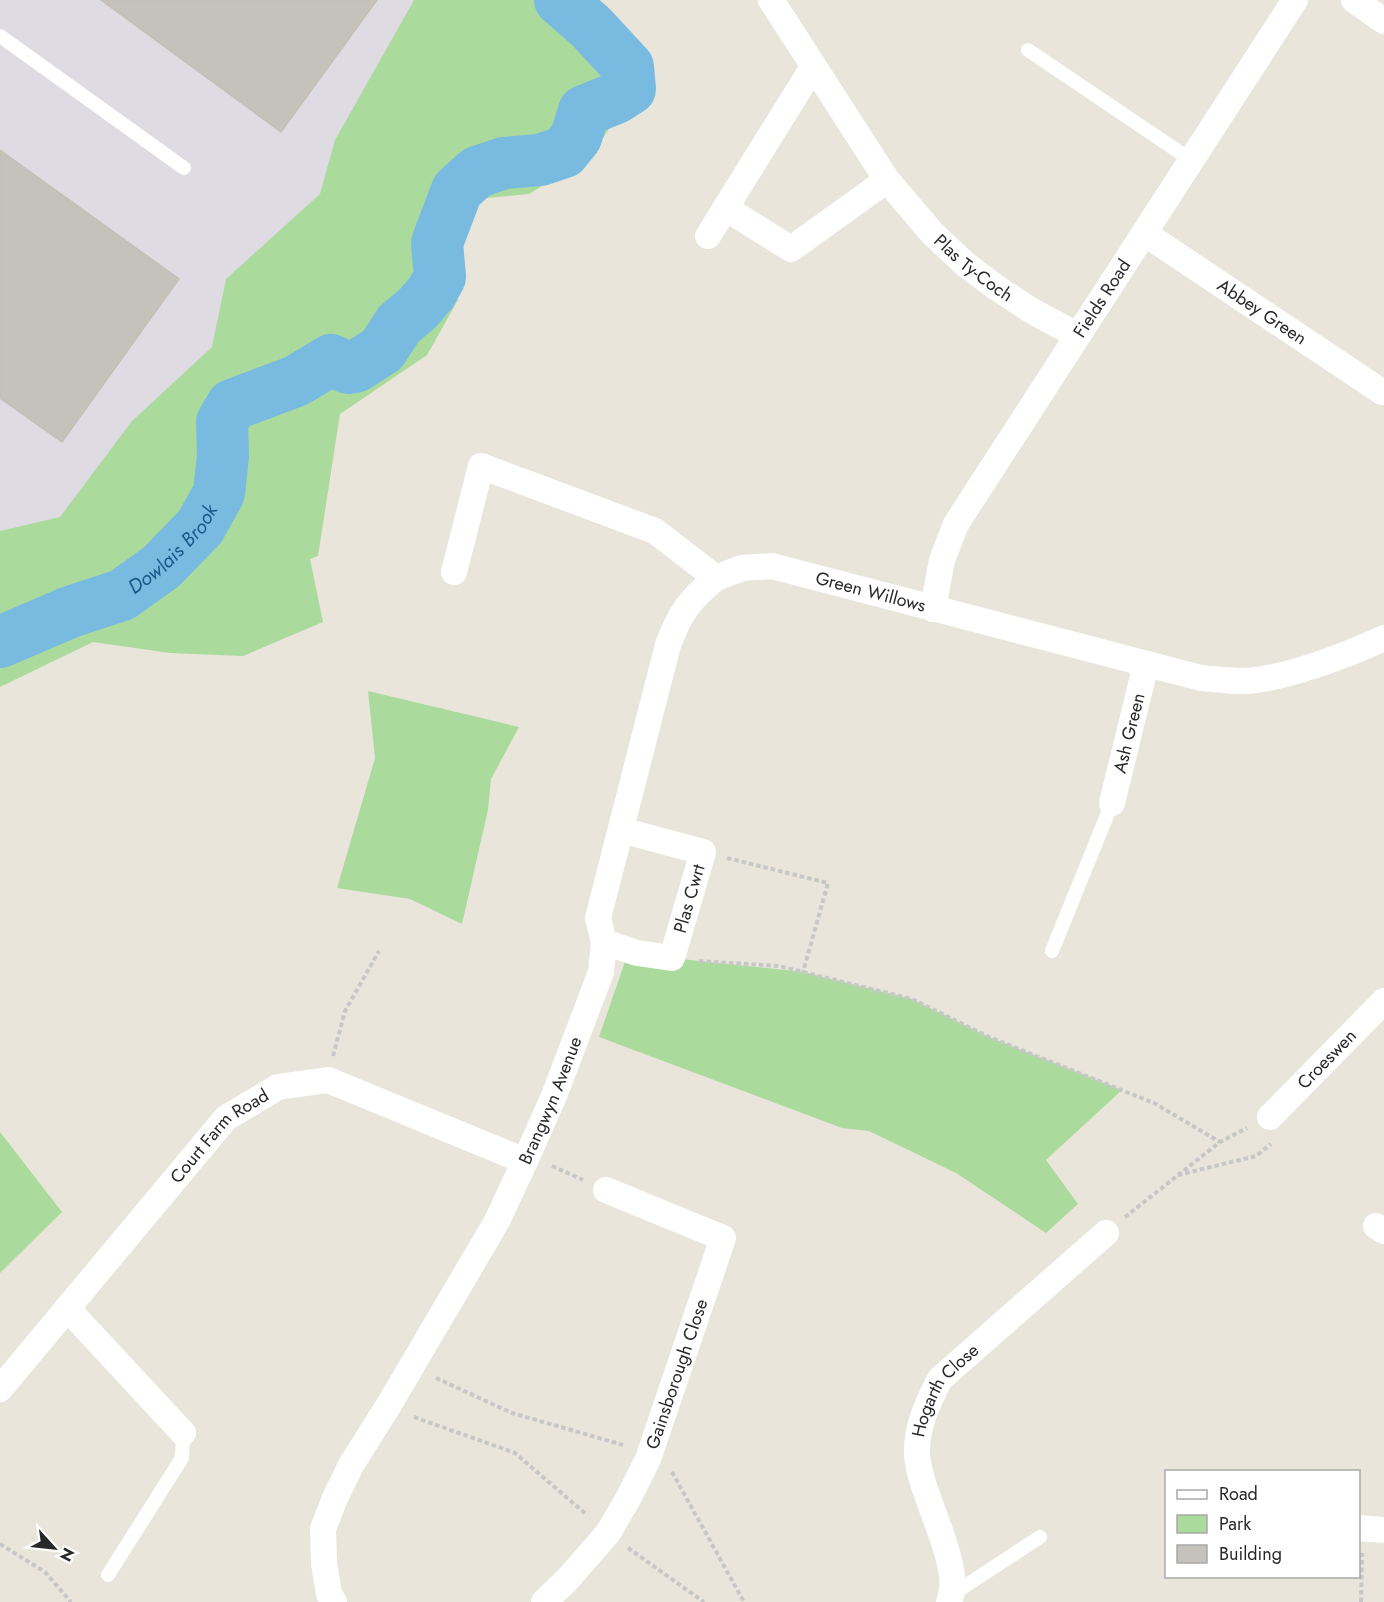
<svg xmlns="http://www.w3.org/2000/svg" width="1384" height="1602" font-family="Jost,sans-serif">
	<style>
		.industrial { fill: #dedbe2 }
		.green { fill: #abda9d }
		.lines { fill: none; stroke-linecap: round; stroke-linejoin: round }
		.river { stroke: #79bae1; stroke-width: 52 }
		.building { fill: #c5c1bb; stroke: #c4c0b5; stroke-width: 1.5 }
		.path { stroke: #c7c7c7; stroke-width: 4; stroke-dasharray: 4.5 3; stroke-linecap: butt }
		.lane { stroke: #fff; stroke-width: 14 }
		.street { stroke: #fff; stroke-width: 26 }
		.labels { text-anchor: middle; stroke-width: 4.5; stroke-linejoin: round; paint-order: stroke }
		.street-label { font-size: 18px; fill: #282828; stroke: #fff }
		.water-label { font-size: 20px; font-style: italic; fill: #1b5889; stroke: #fff }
	</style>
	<rect width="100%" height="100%" fill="#e9e5db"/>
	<path class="industrial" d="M0,0H536L442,190L0,642Z"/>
	<path class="green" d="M414,0H572L635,70L621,111L591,156L529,194L466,200L447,257L458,300L427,355L340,414L318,556L310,559L323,622L243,656L170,653L93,642L0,687V531L60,517L132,421L212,347L226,279L320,194L335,140Z
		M368,691L519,727L491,779L488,810L462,924L410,899L337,888L375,758Z
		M629,950L672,958L803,972L912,999L989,1037L1122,1090L1046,1160L1078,1204L1046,1233L956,1173L869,1131L842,1128L599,1037Z
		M0,1132L62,1212L0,1273Z"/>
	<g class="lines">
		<path class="river" id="s1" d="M0,642L70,612L122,595L161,567L200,527L219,493L223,456L222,422L232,405L296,381L331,360L348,368L355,367L382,350L399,324L418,308L431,293L440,277L437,243L457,190L477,172L504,163L540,160L564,152L576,137L584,111L616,98L630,89L628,67L591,27L560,0"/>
	</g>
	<path class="building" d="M101,0H377L281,132Z
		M0,150L179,279L62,442L0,398Z"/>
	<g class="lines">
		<path class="path" d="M727,858L828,883L803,972
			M699,961L779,966L912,999L989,1037L1154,1103L1220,1142
			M333,1056L345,1011L379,951
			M552,1166L583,1180
			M1178,1175L1256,1156L1271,1144
			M1125,1217L1220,1142L1247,1128
			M436,1378L512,1413L623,1445
			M414,1417L515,1453L587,1515
			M672,1472L744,1602
			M0,1544L45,1572L71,1602
			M628,1548L704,1602
			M1361,1602L1362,1553"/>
		<path class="lane" d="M0,36L184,168
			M1028,50L1191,160
			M1052,951L1112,803
			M108,1575L182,1458L183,1433
			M953,1594L1040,1537"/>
		<g class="street">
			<path id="s2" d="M771,0L887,180L932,233L965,264L997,288L1032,311L1077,335"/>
			<path d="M1354,0L1384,21"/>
			<path d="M727,209L791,249L887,180"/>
			<path id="s3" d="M1144,233L1382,392"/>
			<path d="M708,236L813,67"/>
			<path id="s4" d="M454,572L481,466L655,531L716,578L742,568L772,566L1201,678C1215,679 1229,681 1243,681C1282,680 1348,655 1384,638"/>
			<path id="s5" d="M933,609L942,560L956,524L1295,0"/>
			<path id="s6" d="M1112,803L1146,664"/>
			<path id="s7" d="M604,942L637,953L672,958L703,852L621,830"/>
			<path id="s8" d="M1270,1117L1384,1001"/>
			<path d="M1376,1226L1384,1231"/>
			<path d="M67,1308L183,1433"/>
			<path id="s9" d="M0,1389L226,1118L278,1087L328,1080L525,1161"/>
			<path d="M1358,1528L1384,1530"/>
			<path id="s10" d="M334,1602L329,1594L324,1563L323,1529L335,1498L351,1465L390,1403L497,1221L525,1161L554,1096L601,972L604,942L598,918L668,645C680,613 689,600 716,578"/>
			<path id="s11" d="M544,1602L567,1580L608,1533L629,1497L648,1459L723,1238L606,1190"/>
			<path id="s12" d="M949,1602C965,1566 919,1495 917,1454C916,1427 928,1402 940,1379L1106,1233"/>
		</g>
	</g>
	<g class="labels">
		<g class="street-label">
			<text dy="6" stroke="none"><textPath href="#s2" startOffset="338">Plas Ty-Coch</textPath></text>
			<text dy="6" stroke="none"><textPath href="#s5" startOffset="357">Fields Road</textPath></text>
			<text dy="6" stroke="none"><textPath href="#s3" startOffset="142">Abbey Green</textPath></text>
			<text dy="6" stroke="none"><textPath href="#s4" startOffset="532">Green Willows</textPath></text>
			<text dy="6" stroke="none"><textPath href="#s6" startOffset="72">Ash Green</textPath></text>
			<text dy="6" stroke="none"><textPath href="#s7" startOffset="132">Plas Cwrt</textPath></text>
			<text dy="6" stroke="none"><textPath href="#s8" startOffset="81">Croeswen</textPath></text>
			<text dy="6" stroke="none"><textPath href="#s10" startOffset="561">Brangwyn Avenue</textPath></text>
			<text dy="6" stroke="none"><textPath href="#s9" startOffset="336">Court Farm Road</textPath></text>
			<text dy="6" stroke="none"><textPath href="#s11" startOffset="268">Gainsborough Close</textPath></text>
			<text dy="6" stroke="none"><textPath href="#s12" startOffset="226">Hogarth Close</textPath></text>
		</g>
		<g class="water-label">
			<text dy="7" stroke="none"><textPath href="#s1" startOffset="200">Dowlais Brook</textPath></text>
		</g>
	</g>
	<rect x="1165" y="1470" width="195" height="108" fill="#ffffff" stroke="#a9a9a9" stroke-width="1.5"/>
	<rect x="1177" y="1490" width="30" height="9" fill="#ffffff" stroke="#a9a9a9" stroke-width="1.5"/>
	<text x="1219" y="1500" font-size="18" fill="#282828">Road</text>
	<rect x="1177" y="1515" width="30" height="18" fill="#abda9d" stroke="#a9a9a9" stroke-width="1.5"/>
	<text x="1219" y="1530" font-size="18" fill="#282828">Park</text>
	<rect x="1177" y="1545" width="30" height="18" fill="#c5c1bb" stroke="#a9a9a9" stroke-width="1.5"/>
	<text x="1219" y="1560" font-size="18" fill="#282828">Building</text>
	<g transform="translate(54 1548) rotate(117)" stroke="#ffffff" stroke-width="4.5" paint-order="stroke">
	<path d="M0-4.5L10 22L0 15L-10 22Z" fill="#282828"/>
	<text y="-9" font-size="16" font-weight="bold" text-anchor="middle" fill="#282828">N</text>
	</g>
</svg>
